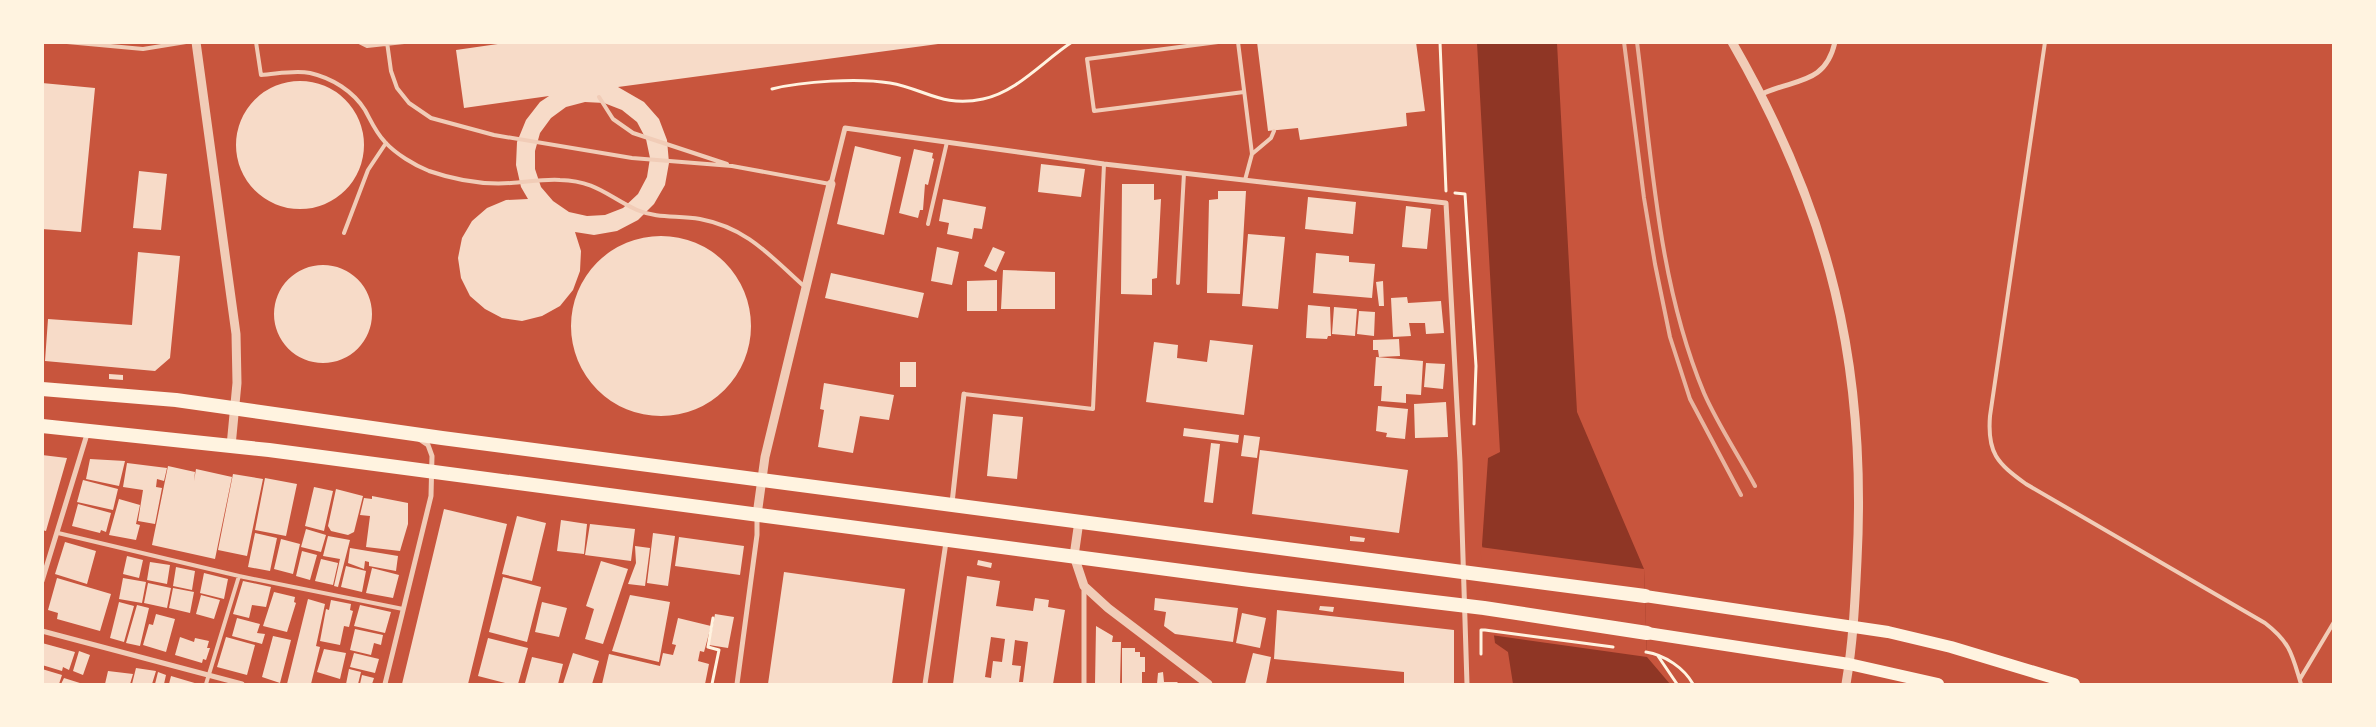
<svg xmlns="http://www.w3.org/2000/svg" width="2376" height="727" font-family="Poppins,sans-serif">
	<style>
		.water { fill: #8f3625 }
		.pier { fill: #c8553d }
		.building { fill: #f7dbc8; fill-rule: evenodd }
		.lines { fill: none; stroke-linecap: round; stroke-linejoin: round }
		.path { stroke: #fff3e0; stroke-width: 3 }
		.service { stroke: #f1ccb7; stroke-width: 4 }
		.minor { stroke: #f1ccb7; stroke-width: 5 }
		.tertiary { stroke: #f1ccb7; stroke-width: 9 }
		.primary { stroke: #fff3e0; stroke-width: 12 }
		.trunk { stroke: #fff3e0; stroke-width: 14 }
		.rail { stroke: #e9b49f; stroke-width: 4 }
	</style>
	<rect width="100%" height="100%" fill="#c8553d"/>
	<path class="water" d="M1477,43H1557L1577,412L1644,569L1647,657L1670,684H1513L1508,652L1495,643L1482,545L1488,458L1500,452Z"/>
	<path class="pier" d="M1480,547L1644,569L1647,657L1491,635Z"/>
	<path class="building" d="M511,42H938V44L618,87L644,102L659,119L667,140L669,163L665,185L654,204L638,220L617,231L594,235L575,232L581,251L580,271L573,290L560,306L542,316L522,321L502,318L485,309L470,296L461,278L458,258L462,238L472,221L487,208L506,200L528,199L521,187L516,165L517,142L526,120L540,102L549,96L464,108L456,50ZM585,102L604,103L622,110L637,122L646,139L650,158L647,177L638,194L623,208L605,215L587,216L569,212L553,201L541,187L535,169V151L540,133L551,118L566,107Z
		M1257,42H1416L1425,111L1406,113L1407,126L1300,140L1298,128L1268,131Z
		M236 145a64 64 0 1 1 128 0a64 64 0 1 1-128 0Z
		M42,83L95,88L81,232L42,229Z
		M855,146L901,157L884,235L837,224Z
		M914,149L933,153L932,158L934,159L928,185L925,184L923,210H920L918,218L899,213Z
		M1041,164L1085,169L1081,197L1038,192Z
		M139,171L167,174L161,230L133,228Z
		M1122,184H1154V200L1161,199L1157,278L1152,279V295L1121,294Z
		M1218,191H1246L1240,294L1207,293L1209,200L1218,199Z
		M1308,197L1356,202L1353,234L1305,229Z
		M943,199L986,207L982,229L974,228L972,239L947,234L949,223L939,221Z
		M1406,206L1431,209L1427,249L1402,247Z
		M1248,234L1285,237L1278,309L1242,306Z
		M571 326a90 90 0 1 1 180 0a90 90 0 1 1-180 0Z
		M937,247L959,252L952,285L931,281Z
		M993,247L1005,252L996,272L984,266Z
		M138,252L180,256L170,358L155,371L45,361L48,319L132,325Z
		M1316,253L1349,256V262L1375,264L1372,298L1313,293Z
		M274 314a49 49 0 1 1 98 0a49 49 0 1 1-98 0Z
		M1003,270L1055,272V309H1001Z
		M831,273L924,293L918,318L825,298Z
		M997,280V311H967V281Z
		M1383,281L1384,306H1379L1376,282Z
		M1407,297L1408,303L1441,301L1444,333L1426,334L1425,323H1409L1411,336L1393,337L1391,298Z
		M1308,305L1330,307L1331,336H1328L1327,339L1306,338Z
		M1334,307L1357,309L1355,336L1332,334Z
		M1359,311L1375,312L1374,336L1357,334Z
		M1399,339L1400,356L1379,357L1378,350H1373V340Z
		M1210,340L1253,345L1244,415L1146,402L1154,342L1178,345L1177,358L1207,362Z
		M1376,357L1423,361L1421,395L1406,394V403L1381,401L1382,386H1374Z
		M900,362H916V387H900Z
		M1426,363L1445,364L1443,389L1424,387Z
		M109,374L123,375V380L109,379Z
		M824,383L894,395L889,420L860,416L853,453L818,447L824,410L820,409Z
		M1446,402L1448,437L1415,438L1414,404Z
		M1378,406L1408,409L1405,439L1386,437L1387,433L1376,431Z
		M993,414L1023,417L1017,479L987,476Z
		M1184,428L1239,435L1238,443L1183,436Z
		M1244,435L1260,437L1257,458L1241,456Z
		M1211,443L1220,444L1213,503L1204,502Z
		M1260,450L1408,470L1399,533L1252,514Z
		M42,455L67,458L46,531L42,530Z
		M90,459L125,461L119,486L86,479Z
		M127,463L167,468L164,481L157,479L156,487L162,488L155,524L138,521L143,490L123,487Z
		M168,466L195,472L194,481L196,469L232,477L215,559L152,545Z
		M233,474L263,479L247,556L218,550Z
		M265,478L297,484L286,536L255,530Z
		M83,480L118,489L113,510L77,502Z
		M314,487L333,491L324,531L305,526Z
		M336,489L363,496L354,532L348,535L331,531L328,526Z
		M372,496L408,503V524L400,551L366,547L370,516L360,515L364,498L372,499Z
		M119,499L140,505L136,524L140,525L136,540L109,535Z
		M78,504L111,513L106,532L101,530L100,533L72,526Z
		M444,509L507,524L468,684H402Z
		M517,516L546,523L532,581L502,574Z
		M561,520L587,524L584,554L557,551Z
		M590,524L635,529L631,561L585,555Z
		M306,529L326,535L321,552L301,547Z
		M255,533L277,538L270,571L248,567Z
		M653,533L675,536L668,586L647,583Z
		M328,536L350,540L338,587L334,586L340,559L323,556Z
		M1350,536L1365,538L1364,542L1350,541Z
		M679,537L744,546L740,575L675,566Z
		M281,539L300,544L293,574L274,569Z
		M65,542L96,551L87,584L55,574Z
		M635,546L650,548L645,586L628,584L636,563Z
		M350,548L398,556L396,571L369,566V562L365,561L364,569L348,563Z
		M302,551L317,555L310,580L296,576Z
		M127,556L143,560L139,578L123,574Z
		M321,559L338,563L333,585L315,581Z
		M978,560L992,563L991,568L977,565Z
		M601,561L628,569L603,644L585,639L594,609L586,606Z
		M150,562L170,565L167,584L147,580Z
		M346,566L366,571L362,592L341,587Z
		M176,567L195,571L192,590L173,586Z
		M372,568L399,575L393,598L366,593Z
		M784,572L905,589L892,684H768Z
		M204,573L228,579L224,599L200,593Z
		M967,576L1000,581L996,606L1033,611L1035,598L1049,600L1048,607L1065,610L1053,684H953ZM991,637L1005,639L1002,662L993,661L991,678L985,677ZM1015,640L1028,642L1023,682H1019L1021,666L1012,665Z
		M503,577L541,587L527,642L489,632Z
		M57,578L111,594L100,631L57,619L58,613L48,610Z
		M123,578L146,582L142,603L119,599Z
		M243,581L271,587L266,607L252,605L249,618L233,614Z
		M148,583L171,588L167,608L144,603Z
		M173,588L194,592L190,613L169,608Z
		M274,592L295,597L294,602L296,603L287,632L263,626Z
		M201,595L220,600L214,619L196,614Z
		M630,595L670,602L659,662L612,651Z
		M1155,598L1238,608L1233,642L1175,634L1164,626L1166,612L1154,610Z
		M308,599L325,604L316,646L320,647L311,684H287Z
		M331,600L351,604L350,610L353,611L349,627L344,626L340,645L320,641L326,609L329,610Z
		M119,602L134,606L124,642L110,638Z
		M542,602L567,608L559,637L535,632Z
		M137,605L149,608L140,646L126,643Z
		M360,605L391,612L385,633L354,626Z
		M1320,606L1334,607L1333,612L1319,610Z
		M1277,610L1454,630V684H1404V672L1274,659Z
		M1242,613L1266,618L1260,648L1236,643Z
		M156,614L175,619L166,652L143,645L149,624L153,625Z
		M715,614L734,617L728,648L709,645Z
		M237,618L260,624L257,633L265,634L262,644L232,636Z
		M678,618L711,626L704,652L700,651L698,661L709,664L705,684H602L609,654L660,666L663,653L673,655L676,645L672,644Z
		M1096,626L1113,636L1112,642H1121L1120,684H1095Z
		M355,629L383,635L381,645L374,643L371,655L350,650Z
		M273,636L291,640L280,683L262,677Z
		M180,637L194,642L195,638L209,641L207,648H210L206,660L203,659L202,663L175,655Z
		M226,637L255,645L247,675L217,667Z
		M488,638L528,648L518,684H509L478,676Z
		M42,643L75,652L69,670L63,667L62,671L42,665Z
		M1122,648H1135V652H1140V657H1145V672H1142V684H1122Z
		M324,649L346,653L340,679L317,672Z
		M79,651L90,655L83,675L73,671Z
		M354,653L379,659L375,673L350,667Z
		M573,653L599,661L592,684H563Z
		M1253,653L1271,657L1266,684H1245Z
		M532,657L563,664L558,684L525,683Z
		M136,668L156,671L152,684H132Z
		M42,669L62,675L59,684H42Z
		M349,669L361,672L358,684H346Z
		M108,671L133,674L130,684H105Z
		M158,672L166,675L164,684H155Z
		M1163,672L1164,682H1177L1179,684H1157L1158,673Z
		M362,675L374,678L372,684H360Z
		M171,676L198,684H169Z
		M64,678L83,684H61Z"/>
	<g class="lines">
		<path class="path" d="M1440,42L1446,191
			M772,89C803,81 859,78 890,83C925,89 943,108 983,99C1017,92 1043,61 1072,42
			M1455,193L1465,194L1476,366L1474,424
			M1646,652C1665,655 1684,668 1693,684
			M1481,654V630H1485L1613,647
			M1658,656L1677,684
			M712,684L719,650L708,647L713,618"/>
		<path class="service" d="M67,42L143,49L186,42
			M256,42L261,75C277,74 294,70 310,73C332,78 353,91 365,110C371,121 376,133 385,142C396,154 414,165 429,171C455,180 483,185 511,183C527,182 544,179 560,180C597,181 608,197 637,210C658,219 678,215 700,219C748,228 771,257 806,288
			M359,42L367,46L404,42
			M387,42L391,71L397,88L409,103L431,118L494,135L632,158L732,166L830,184
			M1218,42L1087,59L1094,111L1244,92
			M1238,42L1252,154L1245,180
			M2045,42L1990,416C1987,453 1997,463 2026,484L2265,623C2291,643 2292,655 2301,684
			M599,97L613,119L633,133L727,164
			M1252,154L1271,138L1274,131
			M928,224L947,142
			M344,233L368,170L386,143
			M1178,283L1184,173
			M964,394L1093,409L1104,164
			M58,533L239,576L403,609
			M2300,679L2334,622
			M206,684L239,576"/>
		<path class="minor" d="M1760,95C1794,78 1825,86 1835,42
			M831,184L845,128L1104,164L1446,203L1460,462L1467,684
			M952,503L964,394
			M42,581L88,431
			M1084,586V684
			M42,631L242,684
			M385,684L431,496L432,456L428,445L419,439
			M737,684L757,535V516
			M925,684L946,542"/>
		<path class="tertiary" d="M196,42L236,334L237,383L231,446
			M1732,42C1830,212 1867,365 1857,560C1855,602 1853,643 1846,684
			M757,515L765,457L831,184
			M1079,521L1074,556L1084,586L1108,608L1208,684"/>
		<path class="primary" d="M1645,596L1888,632L1951,647L2074,684
			M1647,633L1849,664L1938,684"/>
		<path class="trunk" d="M42,389L176,400L442,438L1645,596
			M42,426L269,450L1250,580L1484,608L1647,633"/>
		<path class="rail" d="M1624,42L1644,198L1655,264L1670,337L1690,399L1741,495
			M1637,42C1652,159 1658,283 1704,393C1718,425 1739,456 1755,486"/>
	</g>
	<rect width="2376" height="727" fill="none" stroke="#fff3e0" stroke-width="88"/>
</svg>
